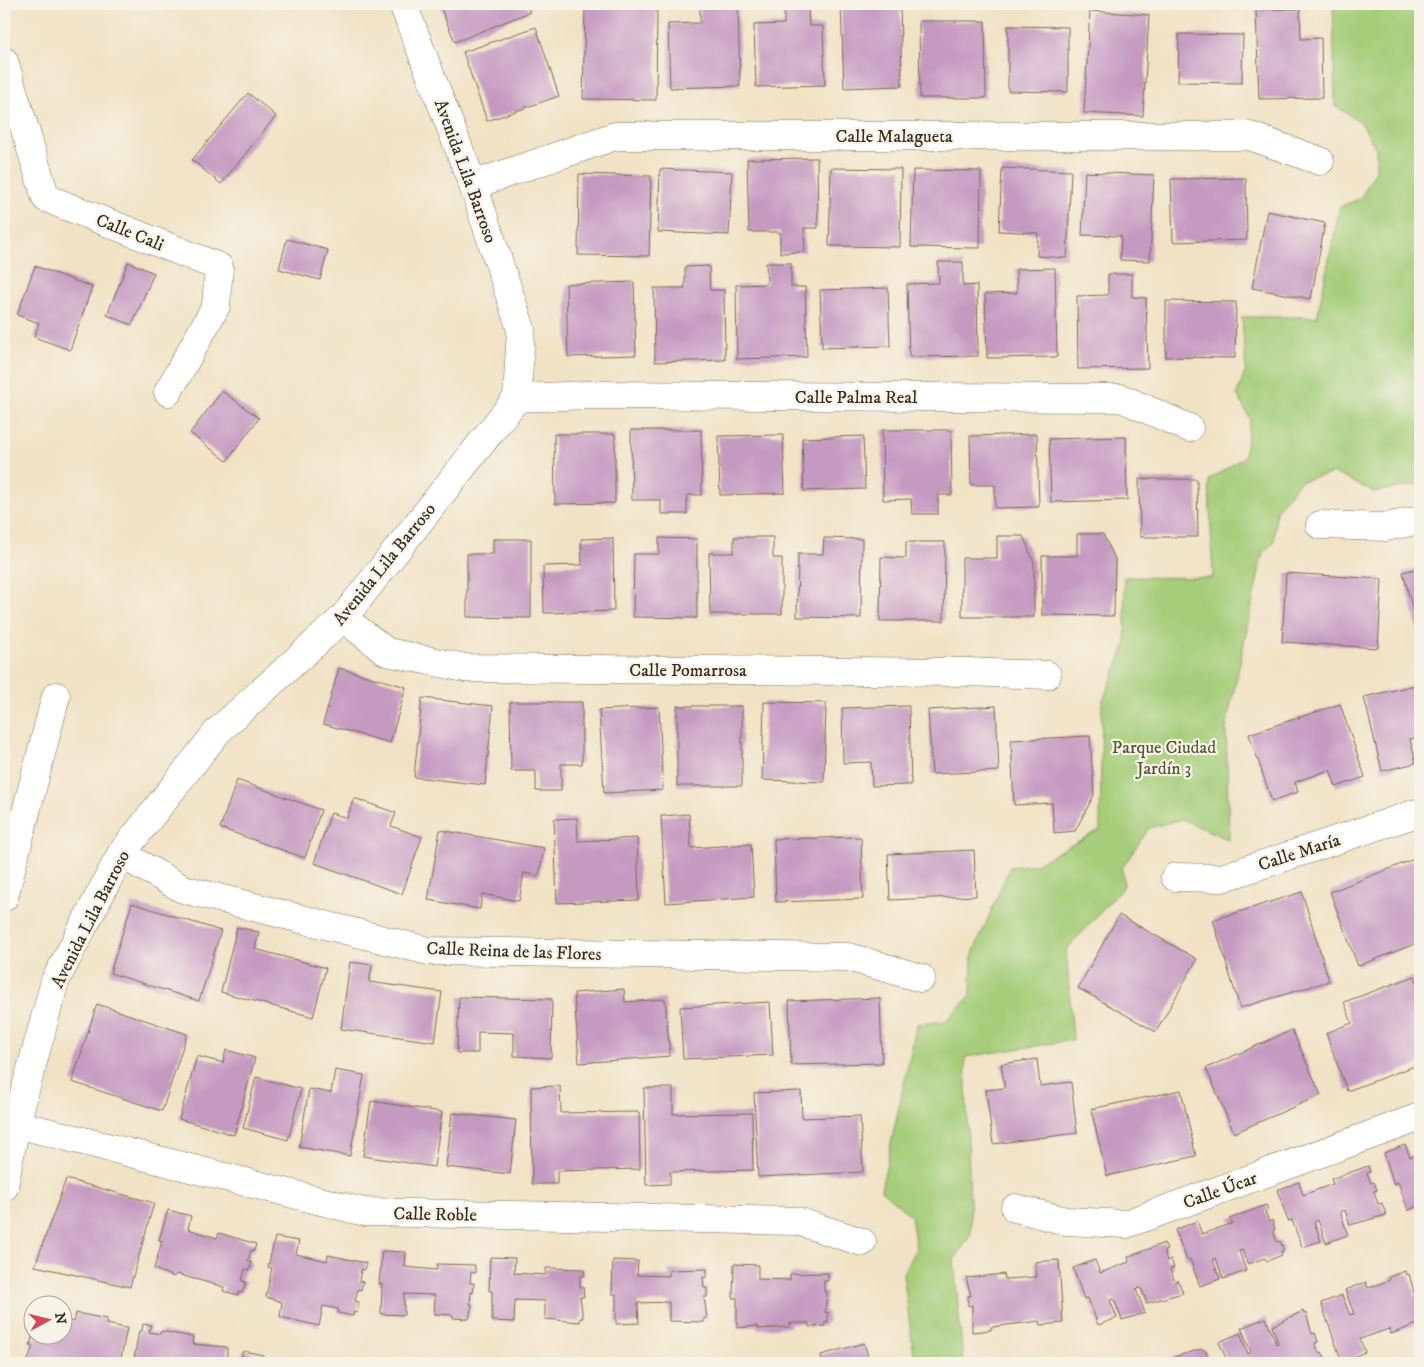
<svg xmlns="http://www.w3.org/2000/svg" width="1424" height="1367" font-family="'IM FELL DW Pica',serif">
	<style>
		.green { fill: #a6ce7a; stroke: #707c4c }
		.building { fill: #c59ac1 }
		.lines { fill: none; stroke-linecap: round; stroke-linejoin: round }
		.street-casing { stroke: #7a6a58; stroke-width: 29 }
		.street { stroke: #fff; stroke-width: 28 }
		.labels { text-anchor: middle; stroke-width: 4.5; stroke-linejoin: round; paint-order: stroke }
		.street-label { font-size: 18px; fill: #3b2a1e; stroke: #f7f3e8 }
		.park-label { font-size: 18px; fill: #565335; stroke: #f7f3e8 }
	</style>
	<rect width="100%" height="100%" fill="#f7f3e8"/>
	<filter id="ink" filterUnits="userSpaceOnUse"><feTurbulence type="fractalNoise" baseFrequency=".02" numOctaves="2"/><feDisplacementMap in="SourceGraphic" scale="10" xChannelSelector="R" yChannelSelector="G"/><feConvolveMatrix kernelMatrix="1 2 1 2 8 2 1 2 1" color-interpolation-filters="sRGB"/></filter>
	<filter id="wash" filterUnits="userSpaceOnUse"><feTurbulence type="fractalNoise" baseFrequency=".0096" numOctaves="4" result="noise"/><feDisplacementMap in="SourceGraphic" scale="20" xChannelSelector="R" yChannelSelector="G"/><feGaussianBlur stdDeviation="1.12" result="paint"/><feColorMatrix in="noise" values="0 0 0 0 0 0 0 0 0 0 0 0 0 0 0 0 0 1.4 0 .05"/><feComposite in="paint" operator="in"/></filter>
	<g filter="url(#wash)">
		<rect width="100%" height="100%" fill="#f0e2c4"/>
		<path class="green" d="M1333,4H1420V484L1374,492L1334,473L1300,481L1276,511L1274,542L1263,552L1226,728L1229,840L1182,819L1149,828L1122,868L1124,886L1066,950L1073,1040L965,1057L971,1234L954,1260L963,1363H915L903,1273L916,1248L911,1216L881,1190L917,1024L945,1021L971,995L972,956L1010,867L1035,864L1100,830L1102,703L1126,645L1124,577L1213,578L1209,480L1244,457L1250,419L1237,394L1246,370L1242,317H1317L1340,207L1361,198L1376,170V149L1361,122L1335,106Z"/>
		<g id="blocks">
			<path class="building" d="M439,4H526L530,12L455,42Z
				M700,4H738L740,86L670,88L668,24L700,23Z
				M784,4H808L809,26H823L825,85L756,87L754,25L784,24Z
				M900,4L902,86L844,88L841,5Z
				M585,7L657,8L656,100L583,99Z
				M1300,9L1301,39L1321,38L1322,98L1259,99L1256,10Z
				M1090,11L1149,15L1143,116L1084,113Z
				M919,21H985L986,98H920Z
				M1008,26L1068,27V92L1008,91Z
				M536,27L559,96L487,121L463,52Z
				M1179,34L1243,35L1242,83L1178,82Z
				M248,93L276,116L221,184L192,160Z
				M817,158L818,228H804L805,252L780,253V232H749L747,159Z
				M831,168L901,169L900,247L829,246Z
				M1002,168L1071,171L1067,258L1037,256L1038,233L999,231Z
				M660,169L732,172L729,235L658,232Z
				M913,170L981,171L980,248L911,247Z
				M1085,172L1154,175L1150,261L1120,260L1121,236L1082,235Z
				M579,174L651,176L649,256L578,255Z
				M1246,178L1247,240L1173,242L1171,179Z
				M1267,211L1325,223L1311,299L1252,288Z
				M287,239L328,250L320,280L279,269Z
				M128,262L154,273L132,325L107,315Z
				M938,262H963V286L977,285L978,356L909,357L907,284L939,283Z
				M766,263H791V287H805L807,357L737,359L736,285L767,284Z
				M35,266L92,287L70,350L34,337L39,323L17,315Z
				M709,266L710,290H724L725,360L655,362L654,288H685V267Z
				M1055,268L1057,357L987,358L985,294L1017,293L1016,269Z
				M1108,274H1132V297L1146,298L1148,368L1078,369L1077,296L1108,295Z
				M634,282L636,355L568,357L566,284Z
				M888,288L890,346L822,348L820,290Z
				M1166,301L1236,302L1235,358L1166,357Z
				M222,391L259,418L227,461L190,433Z
				M631,430H701L702,495H687V514H661V500H632Z
				M882,430H951L952,495H938V514H912L911,499L883,500Z
				M554,434H615V503L555,504Z
				M1037,434L1039,507L995,508V485H971L970,436Z
				M783,435L785,493L720,495L718,436Z
				M863,436L865,489L804,491L802,438Z
				M1126,437L1127,500L1051,502L1049,439Z
				M1139,479H1197L1198,537H1140Z
				M1077,534H1103L1115,559L1114,616L1042,615V556H1077Z
				M997,536H1023L1034,562V617H962V558H997Z
				M734,537H773V558H782V614H710L709,553H734Z
				M613,538L614,611L544,613L543,566L582,565L581,539Z
				M659,538L697,539V618L633,617L634,554H659Z
				M824,538L862,539L861,618L797,617L798,554H823Z
				M493,539H531V618L467,617V554H493Z
				M906,542H945L944,621H880L881,557L906,558Z
				M1420,568V639L1403,572Z
				M1286,573L1382,579L1378,648L1282,642Z
				M339,668L406,687L390,743L323,724Z
				M1420,684V737L1410,739L1416,763L1382,771L1364,697Z
				M422,698L493,706L485,785L414,777Z
				M510,702H582V764H561V791H536V771H511Z
				M764,702L826,703L824,782L762,780Z
				M1340,704L1365,777L1336,787L1330,770L1295,782L1298,792L1272,801L1249,734Z
				M677,706H742V786H677Z
				M909,706L911,785L872,786L871,762L843,763L842,708Z
				M996,706L999,771L932,774L928,710Z
				M659,707L663,790L604,793L599,710Z
				M1090,736L1094,795L1075,831L1054,833L1052,803L1014,805L1011,740Z
				M237,780L321,810L305,858L220,828Z
				M354,798L396,813L391,826L422,837L402,894L314,863L331,813L347,818Z
				M689,814L691,848L751,844L754,897L666,903L661,816Z
				M577,818L578,841L637,838L639,900L557,903L554,819Z
				M440,830L544,848L539,876L524,873L519,901L482,894L480,909L428,900Z
				M861,837L863,899L776,902L774,839Z
				M974,850L976,896L890,900L888,854Z
				M1417,858L1420,868V942L1358,966L1330,892Z
				M1302,892L1329,981L1240,1008L1213,920Z
				M132,903L221,931L199,1001L110,973Z
				M1119,915L1197,959L1156,1032L1078,988Z
				M237,927L259,932L255,949L326,968L313,1017L221,992Z
				M350,962L372,965L369,982L442,992L435,1042L341,1029Z
				M1415,976L1420,991V1064L1347,1091L1326,1033L1352,1023L1344,1002Z
				M624,989L625,1002L665,999L670,1056L579,1063L574,993Z
				M459,997L552,999L551,1058L514,1056V1033L478,1032V1053H457Z
				M880,998L882,1063L791,1065L789,1001Z
				M770,1002L773,1055L683,1059L680,1007Z
				M97,1004L187,1034L162,1111L72,1082Z
				M1292,1030L1321,1095L1234,1133L1206,1068Z
				M226,1050L255,1058L234,1135L179,1119L197,1056L223,1063Z
				M1037,1059L1040,1086L1071,1082L1077,1133L993,1144L986,1090L1005,1088L1001,1064Z
				M335,1070L364,1075L350,1156L299,1147L309,1089L331,1093Z
				M256,1077L301,1089L288,1140L243,1128Z
				M560,1086L561,1113L639,1112L640,1169L557,1171V1184H532L531,1087Z
				M644,1088H673V1114L752,1113L753,1170L670,1172V1184L646,1185Z
				M1181,1090L1196,1156L1107,1176L1091,1109Z
				M801,1091L802,1118L860,1116L863,1172L758,1177L754,1093Z
				M371,1101L442,1112L434,1167L363,1156Z
				M452,1113L516,1120L510,1174L446,1167Z
				M1405,1145L1410,1157L1420,1154V1205L1408,1210L1398,1182L1394,1184L1384,1153Z
				M1368,1166L1370,1172L1367,1173L1371,1183L1374,1182L1377,1190L1374,1191L1378,1204L1382,1203L1386,1215L1350,1225L1345,1210L1340,1211L1348,1235L1326,1243L1318,1220L1314,1222L1321,1241L1302,1247L1292,1220L1288,1221L1277,1190L1299,1182L1303,1195L1333,1184L1331,1179Z
				M66,1179L154,1203L130,1287L35,1266Z
				M1266,1205L1268,1210L1265,1211L1269,1222L1272,1220L1275,1229L1273,1230L1277,1242L1280,1241L1284,1250L1281,1251L1282,1255L1267,1261L1265,1258L1248,1264L1242,1250L1239,1251L1246,1271L1223,1279L1216,1258L1213,1260L1220,1279L1200,1286L1190,1259L1187,1260L1175,1230L1197,1221L1202,1234L1233,1223L1229,1219Z
				M168,1210L191,1216L188,1229L217,1238L219,1233L256,1244L254,1251L251,1250L248,1261L252,1263L249,1270L245,1269L242,1281L246,1282L242,1293L239,1292L238,1295L223,1291L224,1287L176,1274L174,1277L154,1269L162,1241L159,1240Z
				M275,1237L299,1241L296,1254L327,1261L328,1255L366,1263L364,1270L361,1269L359,1281L363,1282L361,1290L358,1289L355,1301L359,1302L357,1313L354,1312L353,1316L338,1313V1309L323,1306L319,1326L280,1317L282,1302L266,1297L272,1268L268,1267Z
				M1164,1243L1167,1250L1164,1251L1167,1261L1171,1259L1174,1268L1170,1269L1175,1282L1178,1280L1183,1293L1147,1303L1141,1288L1136,1289L1145,1313L1122,1320L1114,1299L1110,1300L1117,1318L1098,1325L1088,1298L1084,1299L1073,1268L1095,1260L1100,1273L1129,1262L1128,1257Z
				M382,1251L406,1252L405,1267L437,1270V1264L475,1265V1273L471,1272L470,1283H474L473,1293L471,1292L470,1304H472L469,1319L453,1318V1315L434,1314L435,1295L404,1294V1315L381,1314L382,1284H379Z
				M490,1257L515,1258L514,1273L546,1275V1268L584,1269V1276H580V1287H583L584,1297H580L583,1318H580V1322L545,1319V1301L515,1300L514,1322L492,1321V1291H489Z
				M613,1260L638,1261L637,1275L669,1276V1270L707,1269V1277H703L704,1288H707V1297H704L707,1318H704V1322L669,1321V1302L638,1303L639,1323L616,1324V1294H612Z
				M1059,1260L1063,1323L1041,1325L1040,1321L991,1327V1330L972,1332V1305L968,1306V1296H971L966,1278L1004,1274L1005,1279L1037,1277L1035,1262Z
				M734,1264L758,1265V1279L790,1280V1274L828,1273V1281H824V1292H827L825,1313L828,1312V1323L825,1322V1326L809,1327V1323H790V1327L758,1329L757,1326L737,1328V1298H733Z
				M1405,1271L1406,1275L1409,1274L1415,1296L1417,1295L1420,1302L1417,1305L1420,1312V1323L1391,1334L1389,1329L1360,1339L1365,1352L1342,1362L1321,1303L1342,1295L1350,1315L1354,1314L1345,1290L1366,1282L1368,1288L1390,1280L1389,1277Z
				M1303,1311L1304,1314L1306,1313L1312,1334L1315,1333L1318,1342L1315,1343L1319,1353L1322,1352L1325,1359L1314,1363H1228L1219,1342L1240,1333L1248,1354L1251,1352L1241,1328L1266,1318L1276,1344L1278,1343L1272,1326Z
				M76,1313L107,1319L106,1324L127,1328L121,1358H124V1363H27L33,1346H30L32,1337L35,1338L36,1334H62V1320L74,1322Z
				M143,1324L151,1325L149,1332L160,1334L161,1331L193,1337L192,1344L227,1347V1363H130L131,1359H134L139,1331H142Z
				M864,1343L870,1363H815L822,1361L821,1355Z
				M1202,1349L1206,1351L1209,1361L1207,1363H1153Z
				M243,1351L263,1355L262,1363H240Z
				M895,1357L896,1361L900,1360L901,1363H873Z
				M270,1358L290,1362V1363H269Z"/>
		</g>
	</g>
	<g filter="url(#ink)">
		<use href="#blocks" fill-opacity="0" stroke="#7a6a58" stroke-width="1"/>
		<g class="lines">
			<g class="street-casing">
				<path id="street" d="M4,61L46,198L219,267L216,306L168,392
					M473,185L615,136H1250L1320,161
					M517,398L588,395L1121,398L1189,428
					M1320,525L1386,527L1420,520
					M343,618L387,652L465,668L967,672L1047,675
					M121,854L183,889L428,951L848,957L921,978
					M1175,877L1222,878L1420,812
					M4,897L56,696
					M16,1124L364,1212L797,1221L862,1242
					M4,1187L16,1124L55,981L121,854L218,731L343,618L517,398L521,329L473,185L403,4
					M1015,1208L1066,1221L1126,1224L1420,1117"/>
			</g>
			<use href="#street" class="street"/>
		</g>
	</g>
	<g class="labels">
		<g class="street-label">
			<text x="894" y="142">Calle Malagueta</text>
			<text transform="translate(466 171) rotate(70)" y="6">Avenida Lila Barroso</text>
			<text transform="translate(130 232) rotate(22)" y="6">Calle Cali</text>
			<text x="856" y="403">Calle Palma Real</text>
			<text transform="translate(384 564) rotate(-51)" y="6">Avenida Lila Barroso</text>
			<text x="688" y="676">Calle Pomarrosa</text>
			<text transform="translate(1299 852) rotate(-18)" y="6">Calle María</text>
			<text transform="translate(90 919) rotate(-63)" y="6">Avenida Lila Barroso</text>
			<text transform="translate(514 951) rotate(2)" y="6">Calle Reina de las Flores</text>
			<text transform="translate(1220 1190) rotate(-20)" y="6">Calle Úcar</text>
			<text transform="translate(435 1214) rotate(1)" y="6">Calle Roble</text>
		</g>
		<g class="park-label">
			<text x="1164" y="753">Parque Ciudad<tspan x="1164" dy="21">Jardín 3</tspan></text>
		</g>
	</g>
	<rect width="1424" height="1367" fill="none" stroke="#f7f3e8" stroke-width="20"/>
	<g transform="translate(48 1320) rotate(83)"><circle r="24" fill="#f7f3e8" stroke="#aca397"/>
	<path d="M0-4L9 19L0 12L-9 19Z" fill="#d1495b"/>
	<text y="-8" font-size="14" font-weight="bold" text-anchor="middle" fill="#3b2a1e">N</text>
	</g>
</svg>
